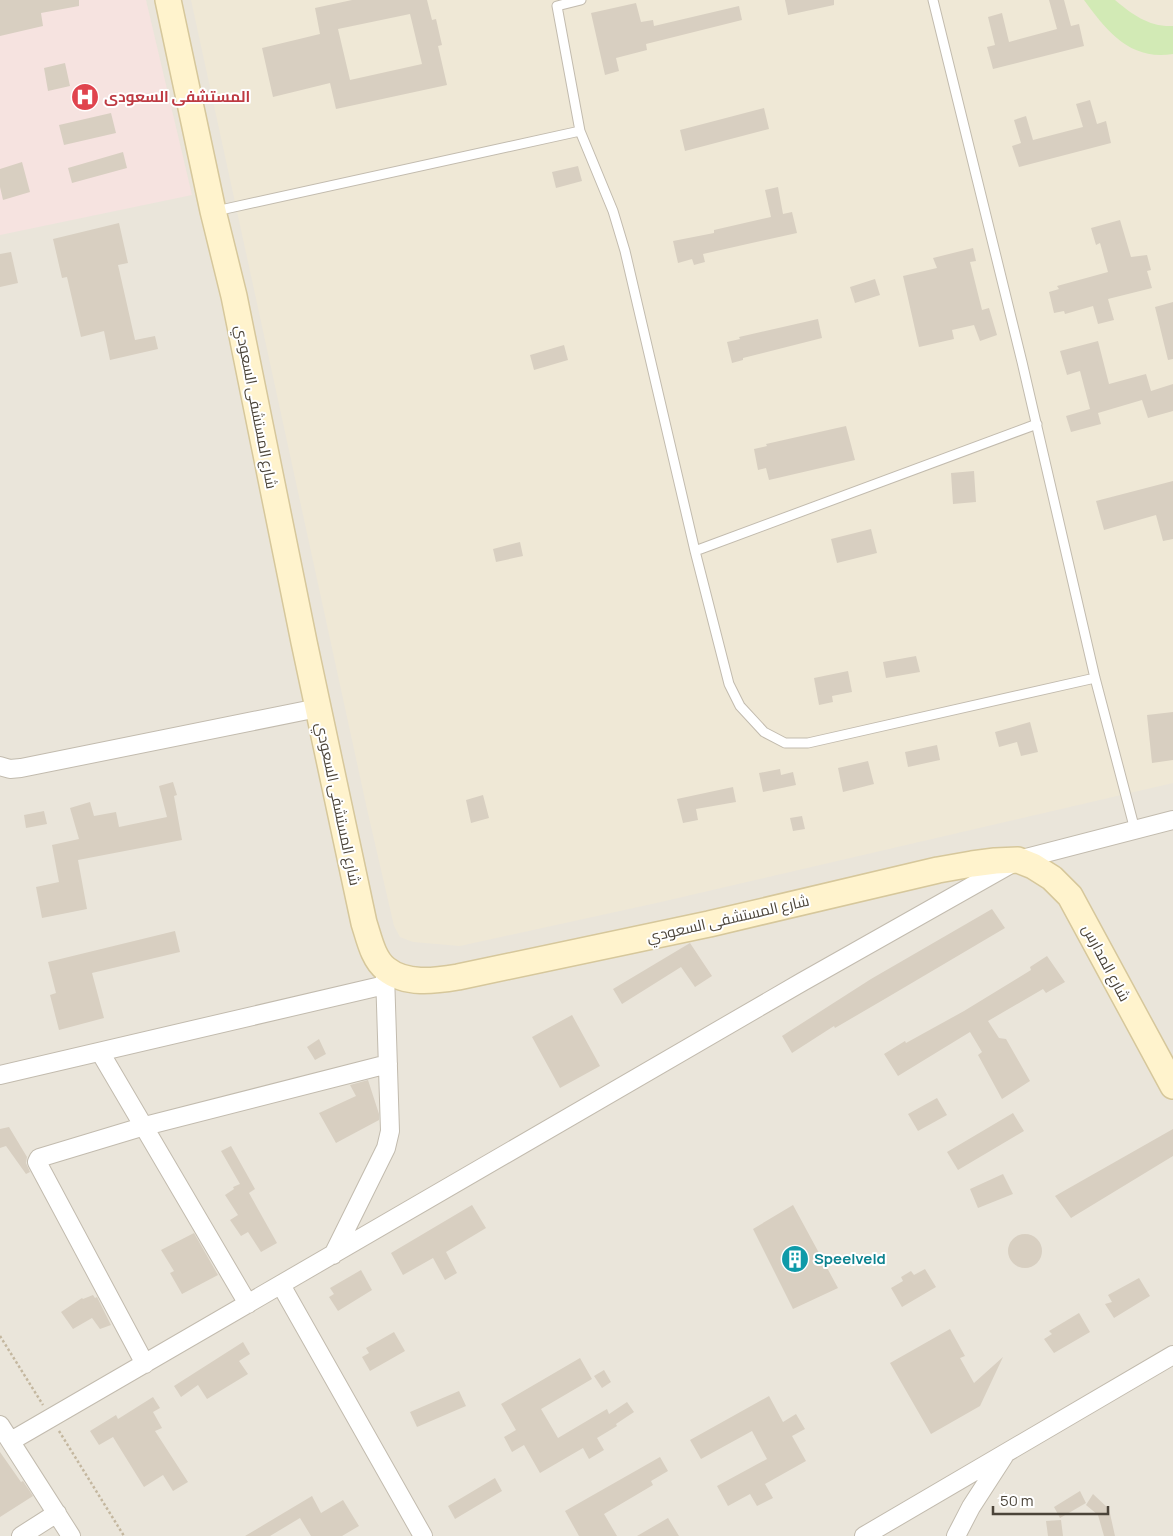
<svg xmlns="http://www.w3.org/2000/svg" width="1173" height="1536" font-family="Manrope,Cairo,sans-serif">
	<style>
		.residential { fill: #eae5da }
		.education { fill: #efe8d6 }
		.medical { fill: #f6e3e0 }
		.green { fill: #d2eab5 }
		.building { fill: #d8cfc1; fill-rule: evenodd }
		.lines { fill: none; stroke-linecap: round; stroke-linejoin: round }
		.lane-casing { stroke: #c2bbae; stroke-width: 11 }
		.street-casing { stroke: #c2bbae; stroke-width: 20 }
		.secondary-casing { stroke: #d6c79b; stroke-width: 28 }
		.path { stroke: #c4b79f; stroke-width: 2.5; stroke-dasharray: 2.5 2.5; stroke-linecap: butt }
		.lane { stroke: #fff; stroke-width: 9 }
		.street { stroke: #fff; stroke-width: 18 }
		.secondary { stroke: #fff3cd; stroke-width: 25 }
		.labels { text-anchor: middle; stroke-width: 4; stroke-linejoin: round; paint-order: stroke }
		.health-label { font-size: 15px; font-weight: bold; fill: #be3a42; stroke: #fff; text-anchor: start }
		.street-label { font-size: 15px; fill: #4b4439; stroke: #fff }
		.culture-label { font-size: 15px; font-weight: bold; fill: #0d838f; stroke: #fff; text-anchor: start }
	</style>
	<rect width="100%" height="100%" fill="#f6f3ec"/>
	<path class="residential" d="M0,0H1173V1536H0Z"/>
	<path class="education" d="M191,0H1173V783L661,902L460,946L413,942L400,937L394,926L367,809Z"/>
	<path class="medical" d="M0,0H146L192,195L0,235Z"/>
	<path class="green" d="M1084,0H1115C1133,15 1149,27 1173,26V54C1130,61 1107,31 1084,0Z"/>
	<path class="building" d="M0,0H79V6L41,13L43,26L0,36Z
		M352,0H427L432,20L436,19L442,45L438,46L447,85L336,109L330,83L273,97L262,48L320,34L315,8ZM410,14L422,64L350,80L338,29Z
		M785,0H834V5L788,15Z
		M1049,0H1064L1071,26L1079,24L1084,46L993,69L987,47L995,45L988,17L1002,13L1009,42L1057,29Z
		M636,3L641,22L653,20L654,26L739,6L742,20L646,44L647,50L616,58L619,71L605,75L591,13Z
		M65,63L70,86L48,91L44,68Z
		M1090,100L1097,124L1106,121L1111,143L1019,167L1012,146L1021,143L1014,120L1026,116L1033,140L1083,127L1076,104Z
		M764,108L769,129L685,151L680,130Z
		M111,113L116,133L64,145L59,125Z
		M123,152L127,168L72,183L68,168Z
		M22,162L30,192L3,200L0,187V169Z
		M578,166L582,181L556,188L552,172Z
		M778,187L783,214L792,212L797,233L703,254L705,262L694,265L692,259L678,263L673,241L714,233V230L771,217L765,190Z
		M1120,220L1131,257L1147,255L1151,270L1147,271L1152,288L1108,299L1114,320L1098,324L1093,306L1065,314L1064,311L1054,313L1049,292L1059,289L1057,286L1108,272L1100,243L1096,245L1091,228Z
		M119,223L128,263L118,265L135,340L155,336L158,349L110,360L104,331L81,337L67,277L62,278L53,239Z
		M973,248L976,261L970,262L982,310L989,308L997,335L980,341L974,325L952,330L954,339L919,347L903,276L937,268L933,258Z
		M11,252L18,283L0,287V254Z
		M875,279L880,295L855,303L850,287Z
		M1173,302V359L1168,360L1155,307Z
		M818,319L822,338L743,358V360L732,363L727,342L740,339L739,337Z
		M1098,341L1109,384L1146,374L1151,391L1173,384V411L1148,418L1142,400L1098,413L1101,424L1071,432L1066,416L1090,409L1080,371L1067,375L1060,351Z
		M564,345L568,360L534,370L530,355Z
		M846,426L855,460L769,480L766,468L758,470L754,449L767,446L766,444Z
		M974,471L976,502L953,504L951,473Z
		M1173,481V539L1163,541L1156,515L1104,530L1096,501Z
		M871,529L877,553L837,563L831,539Z
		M520,542L523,556L496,562L493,549Z
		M916,656L920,672L886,678L883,662Z
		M848,671L852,692L832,696L833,702L819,705L814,678Z
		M1173,712V760L1152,763L1147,715Z
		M1030,722L1038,752L1021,756L1017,742L999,747L995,732Z
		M937,745L940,760L908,767L905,752Z
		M868,761L874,784L843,792L838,768Z
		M780,769L781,775L793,772L796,785L763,792L759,773Z
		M173,782L177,795L174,796L182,840L78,860L87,909L42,918L36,887L59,882L52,845L79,839L70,808L90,802L94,816L116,812L119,827L167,817L159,786Z
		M733,787L736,802L696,809L698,820L683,823L677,799Z
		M483,795L489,818L471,823L466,800Z
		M44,811L47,824L26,828L24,815Z
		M802,816L805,829L793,831L790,818Z
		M992,909L1005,928L883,1000L835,1028L834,1026L792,1053L782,1036L871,979Z
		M175,931L180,952L92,973L104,1018L59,1030L50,995L56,993L48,962Z
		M690,943L712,976L695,987L681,967L622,1004L613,989Z
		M1047,956L1065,982L1046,993L1043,989L988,1021L999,1038L1006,1039L1030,1081L1002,1099L978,1055L982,1052L970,1032L898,1076L884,1054L905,1041L906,1043L964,1011L1031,970L1030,967Z
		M572,1015L600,1066L560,1088L532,1037Z
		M319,1039L326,1054L315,1060L307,1047Z
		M368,1080L379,1114V1120L336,1143L319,1113L356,1096L350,1085Z
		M937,1098L947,1115L918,1131L908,1114Z
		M1013,1113L1024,1131L958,1170L947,1152Z
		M9,1127L27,1157L26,1163L30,1172L26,1174L6,1146L0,1148V1129Z
		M1173,1129V1156L1071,1218L1055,1196Z
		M231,1146L255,1189L249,1193L277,1243L261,1252L248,1232L241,1236L230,1220L238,1215L225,1195L234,1189L233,1187L240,1184L221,1151Z
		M1003,1174L1013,1194L978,1208L970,1189Z
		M472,1205L486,1228L446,1252L457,1273L445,1280L433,1258L403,1275L391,1253Z
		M793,1205L838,1288L793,1309L753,1229Z
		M194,1233L218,1275L182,1294L170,1273L174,1271L161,1250Z
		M1008 1251a17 17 0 1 1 34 0a17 17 0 1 1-34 0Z
		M925,1269L936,1287L902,1307L891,1288L903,1281L901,1277L911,1271L914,1275Z
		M361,1270L372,1290L338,1311L329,1297L334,1294L330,1288Z
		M1139,1278L1150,1296L1114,1318L1105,1304L1112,1302L1108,1295Z
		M93,1295L95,1298L97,1297L111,1325L100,1329L92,1318L73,1329L61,1312L82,1298L83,1299Z
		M1079,1313L1090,1332L1054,1353L1044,1339L1052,1334L1049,1331Z
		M950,1329L965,1356L960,1358L974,1383L1003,1357L980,1406L931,1434L890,1363Z
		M394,1332L405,1351L370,1371L362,1357L369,1353L366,1348Z
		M243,1342L250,1354L239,1361L248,1374L207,1399L198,1385L181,1397L174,1386Z
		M580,1358L592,1379L541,1409L558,1438L607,1409L609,1414L627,1402L634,1412L616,1424L617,1426L597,1438L604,1450L589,1459L583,1448L540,1473L524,1445L512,1452L504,1437L516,1430L501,1404Z
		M604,1370L611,1382L602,1388L594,1376Z
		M459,1391L466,1406L417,1427L410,1412Z
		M769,1396L783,1422L796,1414L805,1429L792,1436L806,1461L765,1484L773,1498L757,1506L750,1494L728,1506L717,1486L767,1459L752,1431L701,1459L690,1440Z
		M153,1397L160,1408L153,1412L162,1428L155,1431L188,1482L173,1491L163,1475L144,1487L113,1437L99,1445L90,1431L116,1415L118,1419Z
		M0,1452L21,1482L23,1481L33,1496L0,1517Z
		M660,1457L668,1471L651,1481L653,1485L604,1514L617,1536H579L565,1511Z
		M495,1478L502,1491L455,1519L448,1506Z
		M1080,1491L1086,1503L1060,1518L1054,1507Z
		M1093,1494L1109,1509L1115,1536H1104L1098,1515L1086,1505Z
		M312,1496L321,1513L343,1500L359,1526L342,1536H311L300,1518L270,1536H245Z
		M668,1518L679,1536H637Z
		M1061,1520L1063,1536H1048L1046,1521Z"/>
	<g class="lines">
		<g class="lane-casing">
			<path id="lane" d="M581,0L557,6L580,131L613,211L625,251L695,551L729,684L740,706L764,732L785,743H808L1095,678
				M933,0L1022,362L1095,678L1135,830
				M216,211L580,131
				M695,551L1037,424"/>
		</g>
		<g class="street-casing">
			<path id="street" d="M0,766L10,769L21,768L318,708
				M100,1052L248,1304
				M0,1075L385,985
				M333,1255L386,1148L390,1131L385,974
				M281,1285L423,1536
				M145,1364L37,1162L39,1158L145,1126L388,1064
				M0,1425L71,1536
				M11,1441L802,982L1018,860L1173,820
				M21,1536L57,1513
				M864,1536L1173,1355
				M956,1536L971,1507L1004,1456"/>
		</g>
		<g class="secondary-casing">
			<path id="secondary" d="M168,0L213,211L234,296L304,642L364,923C369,938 373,959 386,969C406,985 434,981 458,977L709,924L938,870L972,864L995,861L1018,860L1033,866L1052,878L1070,896L1173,1086"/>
		</g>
		<path class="path" d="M0,1336L43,1405
			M59,1431L124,1536"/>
		<use href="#lane" class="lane"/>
		<use href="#street" class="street"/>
		<use href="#secondary" class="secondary"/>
	</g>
	<defs>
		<g id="hospital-disc" transform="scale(1.4375)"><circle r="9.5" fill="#e0444e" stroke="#fff"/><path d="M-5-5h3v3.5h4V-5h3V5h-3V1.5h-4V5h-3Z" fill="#fff"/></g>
		<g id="building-disc" transform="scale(1.4375)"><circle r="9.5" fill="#0f9aa8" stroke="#fff"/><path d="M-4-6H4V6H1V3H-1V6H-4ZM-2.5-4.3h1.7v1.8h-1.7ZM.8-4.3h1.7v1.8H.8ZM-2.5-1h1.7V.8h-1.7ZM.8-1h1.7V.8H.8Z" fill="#fff"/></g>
	</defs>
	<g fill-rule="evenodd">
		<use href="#hospital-disc" x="85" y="97"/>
		<use href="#building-disc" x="795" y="1259"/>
	</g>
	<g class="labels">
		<g class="health-label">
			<text x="104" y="102">المستشفى السعودى</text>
		</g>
		<g class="street-label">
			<text transform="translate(256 407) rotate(79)" y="5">شارع المستشفى السعودي</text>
			<text transform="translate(338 804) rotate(78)" y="5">شارع المستشفى السعودي</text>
			<text transform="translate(728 919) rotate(-13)" y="5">شارع المستشفى السعودي</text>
			<text transform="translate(1106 963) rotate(62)" y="5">شارع المدارس</text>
		</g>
		<g class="culture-label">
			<text x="814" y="1264">Speelveld</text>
		</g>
	</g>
	<path d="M993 1506v8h115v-8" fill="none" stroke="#4b4439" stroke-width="2.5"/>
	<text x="1000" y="1506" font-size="15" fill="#4b4439" stroke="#ffffff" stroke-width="4" paint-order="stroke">50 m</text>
</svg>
